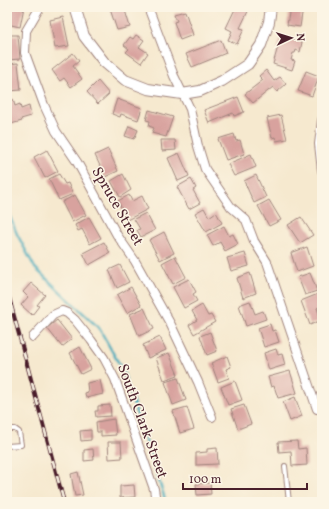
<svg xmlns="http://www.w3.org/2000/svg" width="329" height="509" font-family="Vollkorn,serif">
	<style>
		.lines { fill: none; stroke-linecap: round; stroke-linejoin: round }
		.stream { stroke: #3daabc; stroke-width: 2.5 }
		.building { fill: #d8a29e }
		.service-casing { stroke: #a0847d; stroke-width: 6 }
		.minor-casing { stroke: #a0847d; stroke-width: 10 }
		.tertiary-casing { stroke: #a0847d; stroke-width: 12 }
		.service { stroke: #fff; stroke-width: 4 }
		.minor { stroke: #fff; stroke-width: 8 }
		.tertiary { stroke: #fff; stroke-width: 10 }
		.rail-casing { stroke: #4a1f2b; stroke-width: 4 }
		.rail { stroke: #fcf5e5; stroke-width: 2.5; stroke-dasharray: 8; stroke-linecap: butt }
		.labels { text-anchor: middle; stroke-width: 3; stroke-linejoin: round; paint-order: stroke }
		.street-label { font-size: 15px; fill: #4a1f2b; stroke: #fcf5e5 }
	</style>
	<rect width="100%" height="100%" fill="#fcf5e5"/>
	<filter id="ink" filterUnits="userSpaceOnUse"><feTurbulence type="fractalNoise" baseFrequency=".025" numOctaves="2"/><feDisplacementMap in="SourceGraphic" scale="8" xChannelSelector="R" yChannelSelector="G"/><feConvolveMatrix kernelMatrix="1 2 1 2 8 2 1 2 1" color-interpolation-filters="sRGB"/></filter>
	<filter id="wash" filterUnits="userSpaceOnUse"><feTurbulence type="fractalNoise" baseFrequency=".012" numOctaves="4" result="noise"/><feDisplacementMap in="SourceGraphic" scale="16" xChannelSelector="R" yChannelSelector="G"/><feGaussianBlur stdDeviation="0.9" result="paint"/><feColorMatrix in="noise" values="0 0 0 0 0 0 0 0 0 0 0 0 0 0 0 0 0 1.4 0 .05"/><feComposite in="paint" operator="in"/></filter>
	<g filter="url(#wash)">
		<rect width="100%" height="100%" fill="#f6e9cf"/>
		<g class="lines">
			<path class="stream" d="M7,210L17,234L35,268L99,328L122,369L166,502"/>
		</g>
		<g id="blocks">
			<path class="building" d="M9,7H24L20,27L7,24Z
				M116,7H124L130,27L117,30L110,9Z
				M236,7H250L240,28L244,29L237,44L228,40L232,31L226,28Z
				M290,7H303L300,27L287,25Z
				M185,11L193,35L180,40L174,22L177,21L174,14Z
				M63,17L69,46L55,48L50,20Z
				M7,35H18L20,59L8,60Z
				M136,35L144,40L139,47L148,53L141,63L126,52L129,49L124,45L130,37L133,39Z
				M281,36L302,42L300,52L296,50L295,53H293L291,60L295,61L292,70L273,64Z
				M221,40L226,53L192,67L186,54Z
				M73,53L79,61L73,66L82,79L71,87L64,78L60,81L52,70Z
				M18,63L21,90L9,91L7,64Z
				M266,70L274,81L280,77L286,84L277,92L273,87L253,103L245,94L263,80L259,76Z
				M306,71L319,76L312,96L298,91Z
				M98,81L109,94L98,104L87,92Z
				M238,97L244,112L234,116L233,113L209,123L204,110Z
				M13,99L15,106L20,104L21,109L29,106L31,116L21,119L22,121L7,125V101Z
				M117,99L142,108L138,120L121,114L120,117L112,114Z
				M149,110L173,117L166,137L152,133L154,128L149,126L150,121L146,120Z
				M281,115L287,139L276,141L275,137L272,138L267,118Z
				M129,126L138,130L134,139L125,136Z
				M234,134L236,141L240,140L244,154L226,160L218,139Z
				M161,140H175L176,150L162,151Z
				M108,149L118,171L105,177L95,155Z
				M47,150L58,171L45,178L34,157Z
				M179,153L189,176L178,181L168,158Z
				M251,154L256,167L234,176L228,164Z
				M59,174L65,184L68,183L73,194L59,200L49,179Z
				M123,174L131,190L120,197L111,181Z
				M256,175L266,197L254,203L244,181Z
				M191,179L196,188L193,190L200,203L189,209L177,187Z
				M75,195L86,215L72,222L62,202Z
				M129,195L132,201L142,196L148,209L127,220L118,201Z
				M269,200L281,220L269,226L258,206Z
				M204,208L209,217L216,212L222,223L206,232L195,213Z
				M146,213L155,230L141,237L137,230L140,229L134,219Z
				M89,217L101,238L90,244L82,229L78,231L75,225Z
				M301,217L313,235L300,243L288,225Z
				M224,226L229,236L233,234L238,244L225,251L220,242L213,246L207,235Z
				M164,232L174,253L160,260L149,240Z
				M104,242L110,253L89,265L83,253Z
				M307,247L313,266L297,272L291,253Z
				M245,253L249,266L231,271L227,258Z
				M175,256L186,277L173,284L162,263Z
				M120,265L129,282L117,288L109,270Z
				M250,273L256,293L243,298L237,278Z
				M310,273L317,291L305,295L298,277Z
				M189,279L196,292L193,294L197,301L184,308L173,287Z
				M31,283L45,295L37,305L39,306L32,315L21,305L28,297L23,292Z
				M131,287L141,305L127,313L117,295Z
				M318,294L322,306L317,308L321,320L310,325L301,301Z
				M250,301L255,314L263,311L266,319L246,326L239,305Z
				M202,305L208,316L211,315L215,322L194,334L189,325L197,320L192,311Z
				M144,308L154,329L139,336L130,314Z
				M57,320L72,339L62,347L47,328Z
				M270,324L272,331L275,330L279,342L264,347L258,328Z
				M210,332L217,351L207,355L200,336Z
				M160,337L166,350L148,358L143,345Z
				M80,347L91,369L81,374L70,353Z
				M276,349L278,355L282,354L285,365L269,370L264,353Z
				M169,353L178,375L164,380L156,358Z
				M227,356L231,367L226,369L229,378L218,382L211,363Z
				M290,371L297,393L278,398L274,386L271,387L268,377Z
				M178,378L186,400L173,405L165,382Z
				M100,380L103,394L86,398L85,393L88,392L87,383Z
				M235,381L242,400L228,405L221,387Z
				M295,397L302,416L290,421L283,402Z
				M110,405L111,416L96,417L95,411H98V406Z
				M244,405L251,424L238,429L231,409Z
				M187,407L194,429L180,433L173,411Z
				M114,419L116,435L101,436V432H97L96,422Z
				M91,430V440L81,441L80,431Z
				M297,441L298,449L306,448L307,465L292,466L291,451L279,452L278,442Z
				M108,442H121L122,458L109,459Z
				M217,448L218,464L196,465V453L207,452V449Z
				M93,449L94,460L84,461V450Z
				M78,472L83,495L75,496L71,474Z
				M210,483L211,494L197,495L196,484Z
				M134,485L135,497L120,498V486Z"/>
		</g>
	</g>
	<g filter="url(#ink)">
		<use href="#blocks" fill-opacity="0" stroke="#a0847d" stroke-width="1"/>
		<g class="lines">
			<g class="service-casing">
				<path id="service" d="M7,429H15L19,432L21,445L7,446
					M285,466L289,502"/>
			</g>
			<g class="minor-casing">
				<path id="minor" d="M40,7L26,31L25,53L44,105L56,131L77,162L117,235L135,261L171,325L198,382L212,417
					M148,7L174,76L190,109L198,146L205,169L231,207L246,220L254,241L267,262L317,409
					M322,120L319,144L322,171
					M33,337L53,315L62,311L67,313L75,320L91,340L104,358L115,379L154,489L156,502"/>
			</g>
			<g class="tertiary-casing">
				<path id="tertiary" d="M75,7L84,36L104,62L125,80L148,89L182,94L200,91L222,81L248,64L261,45L269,22L271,7"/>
			</g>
			<use href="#service" class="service"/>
			<use href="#minor" class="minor"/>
			<use href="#tertiary" class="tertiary"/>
			<g class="rail-casing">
				<path id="rail" d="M7,290L64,502"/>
			</g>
			<use href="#rail" class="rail"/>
		</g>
	</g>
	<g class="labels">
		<g class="street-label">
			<text transform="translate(118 206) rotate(60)" y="5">Spruce Street</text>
			<text transform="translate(143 421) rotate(70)" y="5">South Clark Street</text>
		</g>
	</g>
	<rect width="329" height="509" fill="none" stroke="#fcf5e5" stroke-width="24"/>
	<g transform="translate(291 38) rotate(86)" stroke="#fcf5e5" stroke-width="3" paint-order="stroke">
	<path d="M0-3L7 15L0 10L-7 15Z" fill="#4a1f2b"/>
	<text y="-6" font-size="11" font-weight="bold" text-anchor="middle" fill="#4a1f2b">N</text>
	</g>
	<path d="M183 483v6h124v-6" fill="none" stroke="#4a1f2b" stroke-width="2"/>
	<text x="189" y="483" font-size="12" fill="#4a1f2b" stroke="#fcf5e5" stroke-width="3" paint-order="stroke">100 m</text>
</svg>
